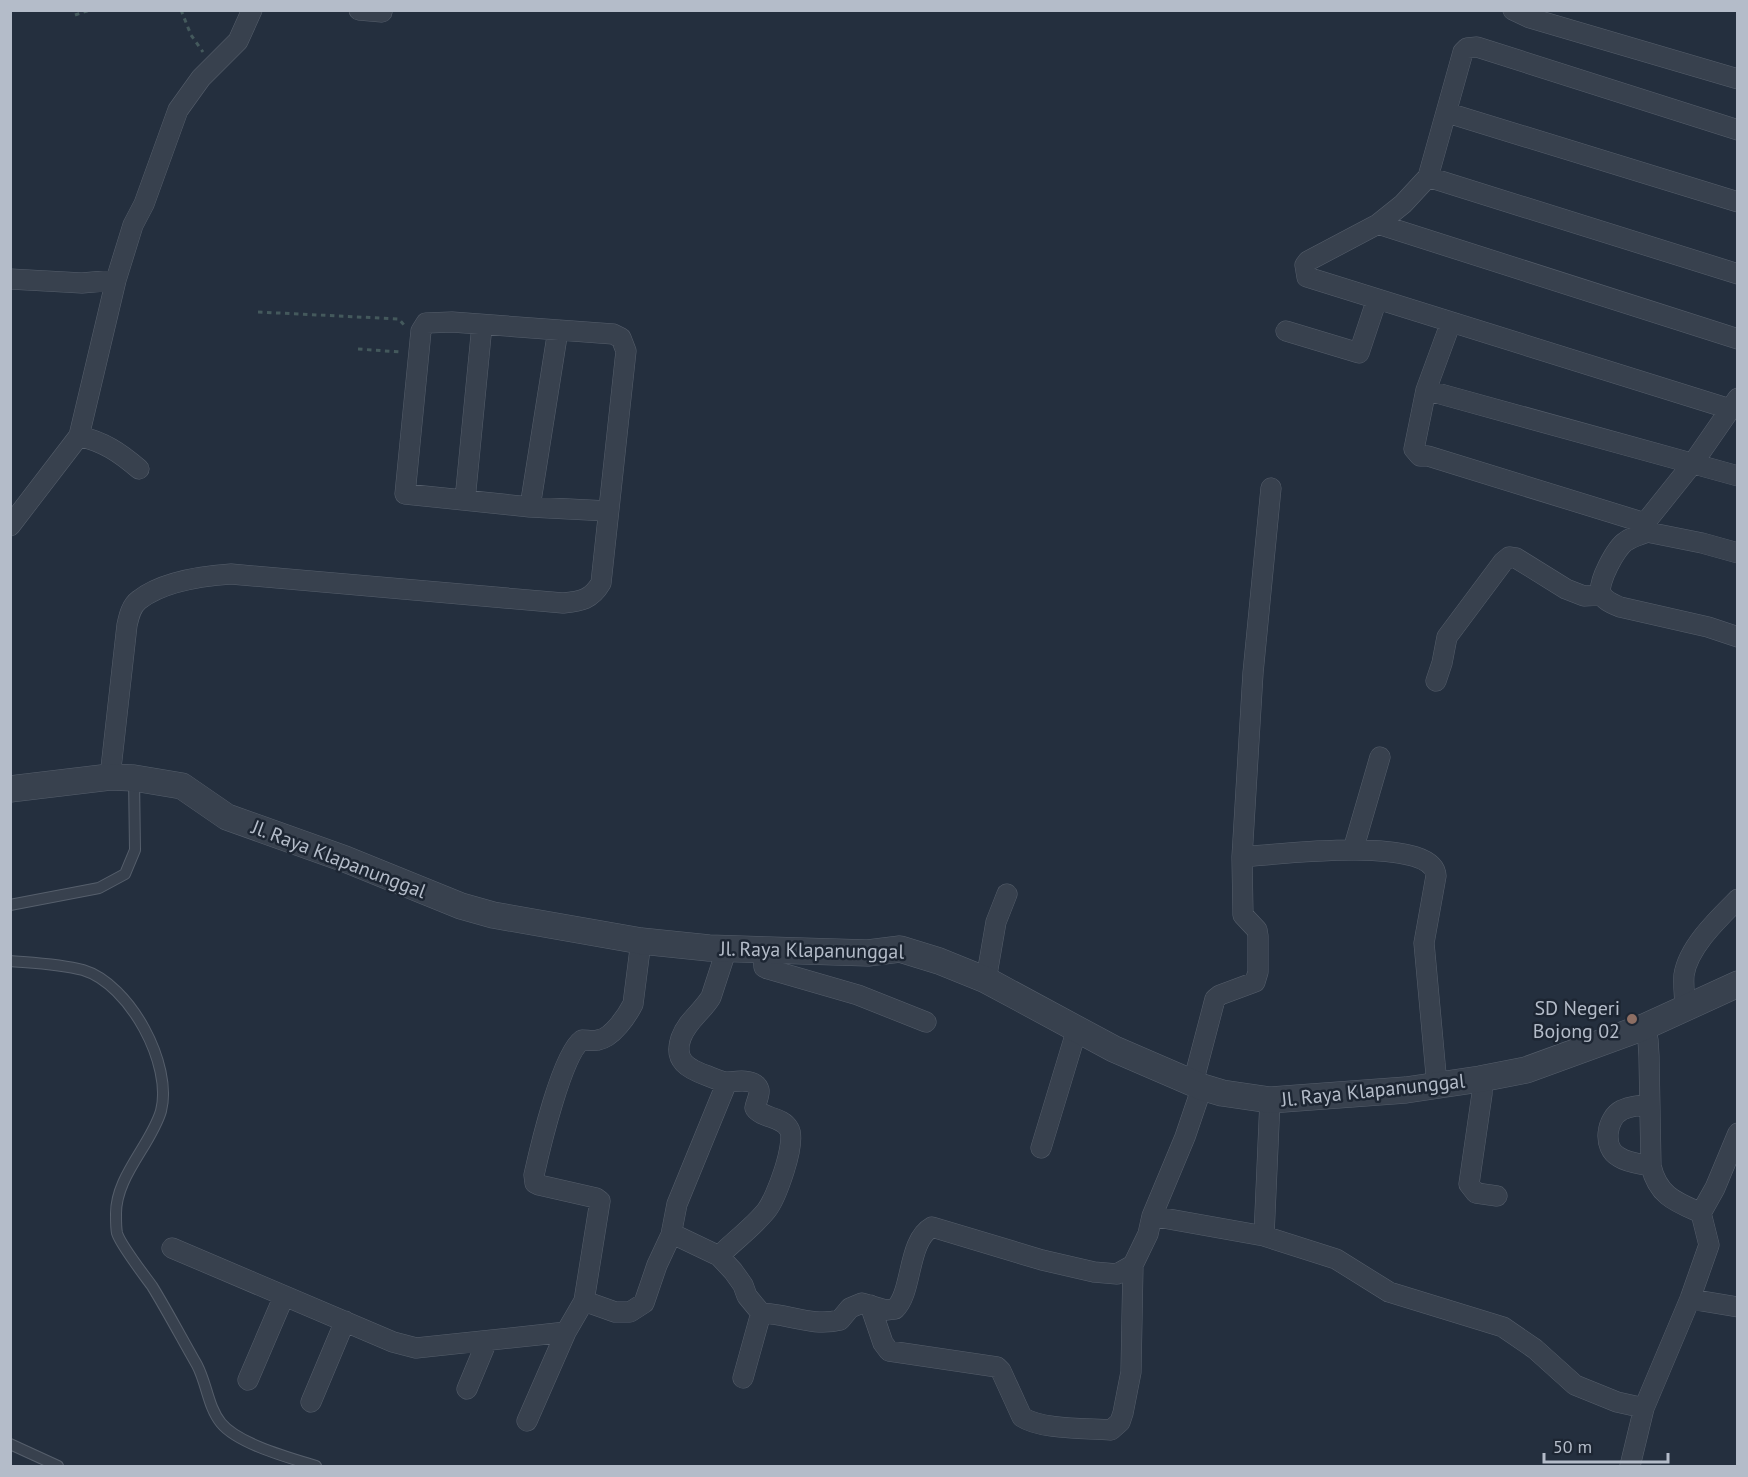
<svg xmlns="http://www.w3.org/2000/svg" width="1748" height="1477" font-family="'PT Sans',sans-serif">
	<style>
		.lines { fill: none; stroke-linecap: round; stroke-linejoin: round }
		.service-casing { stroke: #565f6c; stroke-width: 12 }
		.minor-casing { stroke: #565f6c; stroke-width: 21 }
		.tertiary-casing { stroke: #565f6c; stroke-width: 27 }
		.path { stroke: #44595c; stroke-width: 3; stroke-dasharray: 4.5 4.5; stroke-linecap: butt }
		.service { stroke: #38414e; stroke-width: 10 }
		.minor { stroke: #38414e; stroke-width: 20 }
		.tertiary { stroke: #38414e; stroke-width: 26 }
		.education-dot { fill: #8d6e63; stroke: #1d2633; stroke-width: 2 }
		.labels { text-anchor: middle; stroke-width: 5; stroke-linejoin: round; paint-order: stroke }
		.street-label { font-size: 20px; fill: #b4bcc9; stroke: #1d2633 }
		.poi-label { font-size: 20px; fill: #b4bcc9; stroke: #1d2633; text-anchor: end }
	</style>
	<rect width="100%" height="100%" fill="#242f3e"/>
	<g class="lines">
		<g class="service-casing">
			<path id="service" d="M10,905L99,888L125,874L135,850L134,778
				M10,961C34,963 60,964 83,970C130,984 173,1065 161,1111C151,1145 115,1177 116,1215C116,1220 116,1228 117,1233C120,1244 144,1275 152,1286C168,1312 182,1339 197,1365C207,1384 208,1407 221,1423C238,1444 290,1458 316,1466
				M10,1444L58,1466"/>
		</g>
		<g class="minor-casing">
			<path id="minor" d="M359,10L382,12
				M1513,10L1530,18L1738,79
				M1448,113L1738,202
				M1738,130L1477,47L1467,48L1463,52L1428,177L1403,204L1378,224L1738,339
				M1428,177L1738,274
				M1378,224L1308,261L1305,265L1307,277L1730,409
				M10,279L82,283L116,280
				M1451,322L1426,390L1738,476
				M1286,331L1359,353L1377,299
				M1426,390L1414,449L1420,456H1428L1645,523
				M1738,398L1693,463L1645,523L1647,532L1702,543L1738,553
				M79,436C104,442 119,452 139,469
				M465,500L482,325
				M530,507L558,330
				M10,526L79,436L116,280L133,225L144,204L178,110L201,78L238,41L252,10
				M1647,532C1640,535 1631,537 1625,542C1616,548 1597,583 1601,593C1604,601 1613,604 1620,607L1708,627L1738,637
				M1436,681L1442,663L1447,637L1503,562L1509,557L1516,558L1566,589L1584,596L1601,595
				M110,777L127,625C129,616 131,606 139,600C163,581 202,576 231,574L563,603C581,601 591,600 601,583L626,351L621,338L613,334L452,322L426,323L421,331L405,494L530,507L608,511
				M1353,850L1380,757
				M1242,857C1272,855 1434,834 1436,876L1424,943L1437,1085
				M772,950L763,955L764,967L768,969L858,995L926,1022
				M986,980L996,922L1007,894
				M1685,1008C1685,998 1683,986 1684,975C1688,947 1719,918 1738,899
				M1480,1079L1482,1083V1094L1469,1184L1476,1193L1497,1196
				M1193,1083L1215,999L1220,995L1255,982L1258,972V936L1257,930L1243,915L1242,857L1253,673L1271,488
				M1202,1087L1185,1137L1152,1216L1264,1236L1336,1259L1389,1292L1503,1327L1535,1349L1575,1385L1617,1402L1644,1408
				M1650,1105C1641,1105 1631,1106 1622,1110C1606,1118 1602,1148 1619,1157C1628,1163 1641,1164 1651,1166
				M1041,1148L1077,1029
				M1701,1213L1715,1188L1738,1133
				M671,1235H675L719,1256L733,1271L743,1285L747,1296L761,1313
				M1264,1236L1270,1100
				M172,1248L393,1342L416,1348L566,1332L584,1301L600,1201L596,1198L539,1185L535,1183L534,1175C540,1148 562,1054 582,1040C587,1040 593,1041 598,1040C612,1038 627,1016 633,1004L641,941
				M719,1256C734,1241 753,1227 766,1211C776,1199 797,1142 789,1129C782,1116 763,1119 755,1108C756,1102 760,1095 759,1090C755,1077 734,1082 726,1082C720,1081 713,1078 708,1076C688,1069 673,1061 681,1038C687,1021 702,1012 711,997L727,948
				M1690,1299L1738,1307
				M584,1301L615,1312H630L644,1303L657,1265L671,1235L677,1204L727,1082
				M870,1305L883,1343L889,1351L997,1367L1001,1371L1022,1417C1042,1430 1086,1428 1111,1430L1120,1422L1123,1413L1131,1372L1133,1265
				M743,1378L761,1313C788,1314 813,1327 840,1320L850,1308L862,1303L886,1310L895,1309C913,1292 907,1241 932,1227L1042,1260L1094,1272L1117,1274L1133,1265L1148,1234L1152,1216
				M248,1380L284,1296
				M467,1389L487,1341
				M311,1402L345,1321
				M527,1421L566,1332
				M1630,1466L1644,1408L1690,1299L1709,1245L1701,1213C1676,1202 1658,1196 1651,1166L1649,1056L1648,1040L1644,1027"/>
		</g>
		<g class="tertiary-casing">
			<path id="tertiary" d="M10,789L110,777L134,778L182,786L227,817L345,859L461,906L493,915L641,941L709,948L868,953L900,949L939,961L986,980L1114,1049L1202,1087L1222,1093L1270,1100L1406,1090L1480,1079L1526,1070L1644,1027L1738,984"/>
		</g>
		<path class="path" d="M181,10L191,35L203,52
			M75,15L90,10
			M258,312L399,319L404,325
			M358,349L401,352"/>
		<use href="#service" class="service"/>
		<use href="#minor" class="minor"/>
		<use href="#tertiary" class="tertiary"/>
	</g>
	<circle class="education-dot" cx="1632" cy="1019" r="6"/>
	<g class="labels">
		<g class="street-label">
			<text transform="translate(339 859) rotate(21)" y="7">Jl. Raya Klapanunggal</text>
			<text transform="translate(812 950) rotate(1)" y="7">Jl. Raya Klapanunggal</text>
			<text transform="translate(1373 1090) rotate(-6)" y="7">Jl. Raya Klapanunggal</text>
		</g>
		<g class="poi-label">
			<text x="1620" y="1015">SD Negeri<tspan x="1620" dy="23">Bojong 02</tspan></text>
		</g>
	</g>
	<rect width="1748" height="1477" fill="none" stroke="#b4bcc9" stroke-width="24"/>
	<path d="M1544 1453v9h124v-9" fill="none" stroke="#b4bcc9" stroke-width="3"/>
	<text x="1553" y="1453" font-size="18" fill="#b4bcc9" stroke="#1d2633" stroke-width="4.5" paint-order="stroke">50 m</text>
</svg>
